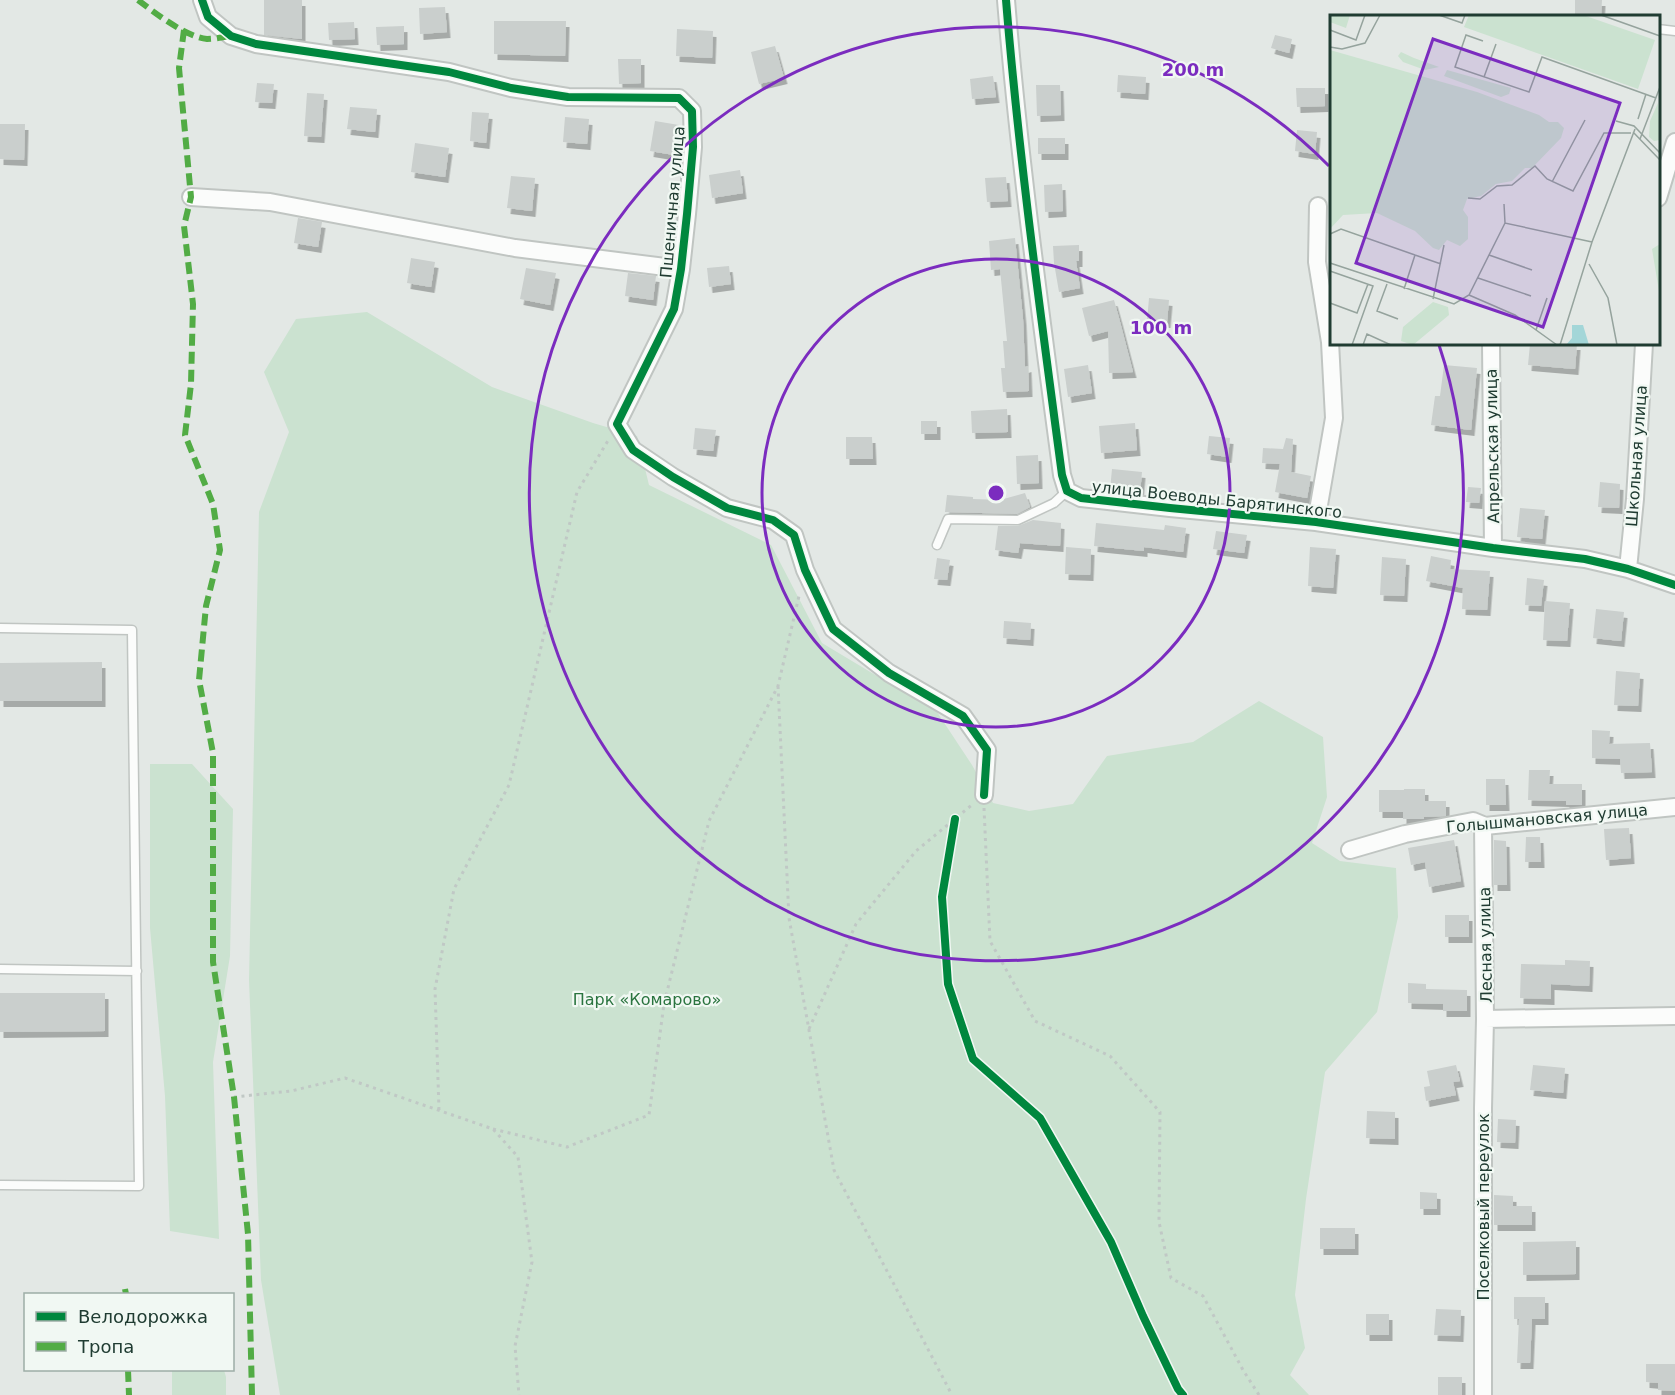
<svg xmlns="http://www.w3.org/2000/svg" width="1675" height="1395" font-family="'DejaVu Sans',sans-serif">
	<style>
		.green { fill: #cbe2d0 }
		.building { fill: #cacfcd; filter: url(#shadow) }
		.lines { fill: none; stroke-linecap: round; stroke-linejoin: round }
		.lane-casing { stroke: #c0c5c2; stroke-width: 11 }
		.street-casing { stroke: #c0c5c2; stroke-width: 20 }
		.path { stroke: #c0c8c5; stroke-width: 3; stroke-dasharray: 3 4.5; stroke-linecap: butt }
		.lane { stroke: #fbfcfb; stroke-width: 8 }
		.street { stroke: #fbfcfb; stroke-width: 16 }
		.quiet { stroke: #52ac45; stroke-width: 6; stroke-dasharray: 12 6; stroke-linecap: butt }
		.cycleway-casing { stroke: #f1f8f3; stroke-width: 11 }
		.cycleway { stroke: #00873e; stroke-width: 8 }
		.ring { fill: none; stroke: #7b2cbf; stroke-width: 3 }
		.labels { text-anchor: middle; stroke-width: 4.5; stroke-linejoin: round; paint-order: stroke }
		.street-label { font-size: 16px; fill: #203c32; stroke: #f1f8f3 }
		.park-label { font-size: 16px; fill: #2a743f; stroke: #f1f8f3 }
		.inset-road { fill: none; stroke: #95a39d; stroke-width: 1.5 }
		.view { fill: #7b2cbf; fill-opacity: 0.15; stroke: #7b2cbf; stroke-width: 3 }
		.inset-edge { fill: none; stroke: #203c32; stroke-width: 3 }
		.centre { fill: #7b2cbf; stroke: #f1f8f3; stroke-width: 3 }
		.ring-label { font-size: 18px; text-anchor: middle; font-weight: bold; fill: #7b2cbf; stroke: #f1f8f3; stroke-width: 4.5; stroke-linejoin: round; paint-order: stroke }
	</style>
	<defs>
		<filter id="shadow"><feDropShadow dx="3.5" dy="6" stdDeviation="0" flood-color="#0004"/></filter>
	</defs>
	<rect width="100%" height="100%" fill="#e3e8e5"/>
	<path class="green" d="M367,312L492,387L593,423L637,436L649,485L771,545L822,643L937,712L972,765L993,803L1029,811L1073,804L1107,756L1193,742L1259,701L1323,737L1327,797L1312,843L1340,861L1396,868L1398,917L1377,1012L1325,1072L1306,1199L1295,1295L1305,1348L1290,1375L1309,1395H280L261,1280L249,980L259,512L289,432L264,372L296,319Z
		M150,764H192L233,809L230,956L213,1062L219,1239L170,1231L165,1096L150,928Z
		M172,1370H224L226,1377V1395H172Z"/>
	<path class="building" d="M264,0H302V39L264,35Z
		M1575,0H1602L1601,16H1575Z
		M445,7L447,32L420,34L419,8Z
		M494,21H566L565,56L494,54Z
		M354,22L355,39L329,40L328,23Z
		M404,26V44L377,45L376,27Z
		M677,29L713,31L712,58L676,56Z
		M1275,35L1292,39L1289,53L1271,48Z
		M775,46L784,78L759,84L751,52Z
		M618,59H641V83L619,84Z
		M1118,75L1146,77L1145,94L1117,92Z
		M993,76L996,97L972,99L970,79Z
		M257,83L274,84L272,103L255,102Z
		M1036,85H1060L1061,115L1037,116Z
		M1296,88H1325V106L1297,107Z
		M307,93L324,94L321,137L304,136Z
		M350,107L377,109L375,132L347,129Z
		M472,112L489,113L486,143L470,141Z
		M565,117L589,119L587,144L563,142Z
		M655,121L679,125L674,155L650,151Z
		M0,124H25L24,160L0,159Z
		M1297,130L1317,132L1315,154L1295,151Z
		M1038,138H1065V154H1038Z
		M415,143L449,148L445,177L411,172Z
		M740,170L743,193L712,198L709,175Z
		M511,176L535,178L532,211L507,208Z
		M1006,177L1008,201L987,202L985,178Z
		M1062,184L1063,211L1045,212L1044,185Z
		M298,218L322,222L318,247L294,243Z
		M1015,238L1023,319L1025,367L1028,366L1029,391L1003,392L1001,368H1005L1003,341H1007L1000,269L991,270L989,241Z
		M1079,245V261H1076L1080,288L1059,292L1054,263L1053,246Z
		M411,258L435,262L431,287L407,283Z
		M729,266L731,284L709,287L707,268Z
		M526,268L556,273L550,305L520,299Z
		M628,273L656,276L653,300L625,296Z
		M1149,298L1169,300L1167,322L1147,321Z
		M1114,300L1119,318L1133,372L1109,373L1108,331L1089,336L1082,308Z
		M1530,344H1577L1575,369L1528,365Z
		M1088,365L1092,393L1068,397L1064,369Z
		M1444,365L1477,368L1471,430L1431,425L1435,396H1440Z
		M1007,409L1008,432L972,433L971,411Z
		M921,421H937V434H921Z
		M1135,423L1137,450L1101,453L1099,426Z
		M695,428L716,430L713,451L693,449Z
		M1209,436L1230,438L1228,457L1207,454Z
		M846,437H872L873,459H846Z
		M1286,438L1293,439L1291,472L1311,476L1307,498L1275,492L1280,464L1262,463L1263,448L1283,449Z
		M1038,455L1039,483L1017,484L1016,456Z
		M1112,469L1142,472L1140,493L1110,490Z
		M1600,482L1620,484L1619,508L1598,507Z
		M1468,487L1481,488L1479,503L1466,502Z
		M1025,493L1030,507L1017,514L945,512L947,495L973,497V499L1000,500Z
		M1520,508L1545,510L1542,539L1517,537Z
		M1033,520L1061,523L1060,546L1020,543L1018,553L995,550L998,526H1018Z
		M1096,523L1164,530L1165,525L1186,528L1183,552L1144,547V551L1094,546Z
		M1216,531L1247,535L1244,553L1213,549Z
		M1066,547L1091,549L1090,575L1065,574Z
		M1310,547L1336,549L1333,588L1308,586Z
		M1431,556L1451,560L1450,569L1490,571L1487,610L1462,609L1463,588L1426,581Z
		M1382,557L1406,559L1404,596L1380,595Z
		M937,558L950,560L947,580L934,579Z
		M1527,578L1544,580L1541,606L1525,605Z
		M1545,601L1570,603L1567,641L1543,640Z
		M1596,609L1624,612L1621,641L1593,638Z
		M1004,621L1031,623L1030,640L1003,638Z
		M102,662V701H0V663Z
		M1616,671L1640,673L1638,706L1614,705Z
		M1592,730L1610,731L1609,744L1650,743L1652,772L1621,773L1620,759L1592,758Z
		M1529,770H1550L1549,784H1582V805H1566V801L1528,800Z
		M1486,779H1505L1506,805H1486Z
		M1404,789H1425V801H1446V816L1424,817V819H1403V812H1379V790H1404Z
		M1629,828L1631,858L1606,860L1604,829Z
		M1526,837H1540L1541,862H1525Z
		M1454,840L1461,881L1429,887L1425,862L1411,865L1408,848Z
		M1494,840L1506,841L1507,885H1494Z
		M1445,915H1469V937H1445Z
		M1565,960L1590,961L1589,986L1551,984V999L1520,998L1521,964L1565,965Z
		M1408,983L1426,984V989L1467,990V1011H1443V1004L1408,1003Z
		M0,993H105V1031L0,1032Z
		M1456,1065L1460,1081L1453,1082L1456,1095L1426,1101L1424,1087L1430,1086L1427,1071Z
		M1533,1065L1565,1068L1563,1093L1530,1090Z
		M1367,1111L1395,1112V1139L1366,1138Z
		M1498,1119L1516,1120L1515,1143L1497,1142Z
		M1420,1192L1437,1193V1209H1420Z
		M1494,1195L1513,1196V1206H1532V1225H1494Z
		M1320,1228H1355V1249H1320Z
		M1576,1241V1274L1523,1275V1242Z
		M1514,1297H1545V1319H1532L1530,1363H1517L1519,1319H1514Z
		M1436,1309L1461,1310L1460,1336L1434,1335Z
		M1366,1314H1389V1335H1366Z
		M1646,1364H1675V1391L1658,1390V1383L1646,1382Z
		M1438,1377H1462V1395H1438Z"/>
	<g class="lines">
		<g class="lane-casing">
			<path id="lane" d="M1658,29L1675,31
				M937,545L948,519L1018,520L1054,503L1067,491
				M0,628L132,630L139,1186L0,1185
				M0,969L137,971"/>
		</g>
		<g class="street-casing">
			<path id="street" d="M202,0L208,17L231,36L256,44L449,72L511,88L568,97L679,98L692,111L693,147L687,214L681,269L674,309L617,424L633,450L673,477L727,508L773,520L794,535L805,570L833,629L889,673L963,716L987,750L984,795
				M1006,0C1019,159 1041,317 1062,475L1067,491L1081,498L1170,508L1316,522L1493,548L1585,559L1628,569L1675,585
				M191,197L270,202L515,248L681,269
				M1658,198L1675,142
				M1491,344L1493,548
				M1316,522L1334,418L1330,342L1317,262L1318,206
				M1628,569L1635,499L1644,344
				M1483,825L1485,1019L1675,1016
				M1350,850L1405,834L1473,821L1485,826L1675,807
				M1483,1395V1108L1485,1019"/>
		</g>
		<path class="path" d="M778,686L789,918L834,1170L952,1395
			M984,808L990,941L1035,1021L1110,1056L1160,1112L1159,1222L1171,1278L1203,1296L1243,1370L1259,1395
			M809,1029L856,924L916,851L973,804
			M234,1097L291,1091L345,1078L493,1129L518,1157L532,1262L515,1346L519,1395
			M439,1110L435,989L454,889L509,785L577,492L609,439
			M493,1129L567,1147L649,1115L664,1004L709,821L778,686L799,596"/>
		<use href="#lane" class="lane"/>
		<use href="#street" class="street"/>
		<path class="quiet" d="M138,0C155,13 186,37 207,39C215,39 223,37 231,36
			M184,30L179,68L191,197L184,226L193,304L191,384L185,435L213,504L220,550L206,606L199,680L213,753V962L234,1097L248,1234L252,1395
			M125,1289L126,1294
			M128,1370L129,1395"/>
		<g class="cycleway-casing">
			<path id="cycleway" d="M202,0L208,17L231,36L256,44L449,72L511,88L568,97L679,98L692,111L693,147L687,214L681,269L674,309L617,424L633,450L673,477L727,508L773,520L794,535L805,570L833,629L889,673L963,716L987,750L984,795
				M1006,0C1019,159 1041,317 1062,475L1067,491L1081,498L1170,508L1316,522L1493,548L1585,559L1628,569L1675,585
				M955,819L942,897L948,984L973,1059L1040,1118L1111,1242L1143,1316L1178,1389L1183,1395"/>
		</g>
		<use href="#cycleway" class="cycleway"/>
	</g>
	<g class="ring">
		<circle cx="996" cy="493" r="234"/>
		<path d="M1439 345A467 467 0 1 1 1329 166"/>
	</g>
	<g class="labels">
		<g class="street-label">
			<text transform="translate(672 202) rotate(-85)" y="6">Пшеничная улица</text>
			<text transform="translate(1492 446) rotate(-91)" y="6">Апрельская улица</text>
			<text transform="translate(1636 456) rotate(-86)" y="6">Школьная улица</text>
			<text transform="translate(1217 499) rotate(6)" y="6">улица Воеводы Барятинского</text>
			<text transform="translate(1547 818) rotate(-5)" y="6">Голышмановская улица</text>
			<text transform="translate(1485 945) rotate(-91)" y="6">Лесная улица</text>
			<text transform="translate(1483 1207) rotate(-90)" y="6">Поселковый переулок</text>
		</g>
		<g class="park-label">
			<text x="647" y="1005">Парк «Комарово»</text>
		</g>
	</g>
	<g transform="translate(1330 15)">
		<rect width="330" height="330" fill="#e3e8e5"/>
		<path d="M0,0H20L16,13L0,7ZM139,0H253L325,25L308,74L134,12ZM0,35L147,77L209,100L219,107H228L234,113L231,123L202,153H195L182,166L166,169L151,181L137,184L133,195L138,202V224L130,231L117,225L109,235L103,233L85,216L47,198L13,200L0,214ZM71,37L84,43L109,52L95,55L73,47L68,41ZM117,55L181,73L179,79L171,82L114,61ZM328,88L330,125L324,126L319,122L320,106ZM330,229V282L322,234ZM103,287L118,292L119,300L83,330L71,326L73,312Z" fill="#cbe2d0"/>
		<path d="M242,310H253L259,330H236L242,323Z" fill="#a3d6d8"/>
		<path class="inset-road" d="M109,0L132,8L135,0M271,0L330,21M0,15L26,25L35,0M153,26L136,20L125,52L199,77L212,42L326,83M0,32L12,34L35,28L50,0M154,62L166,29M308,104L316,79M286,106L304,111L330,138M303,117L330,145M310,124L330,72M222,167L255,105M138,183L150,184L167,171L182,170L205,151L217,164L243,176L274,118H301M174,189L175,208M0,219L11,214L85,240M159,240L202,255M0,248L124,289L139,280L175,208L262,227M259,249L278,283L287,330M0,256L43,271L22,330M148,263L201,281M57,269L47,296L68,304M74,274L85,240L111,249M139,280L185,300L227,330M103,284L114,230M0,288L27,298L38,269M206,315L217,283M33,330L37,319L61,330M230,330L262,227L305,114"/>
		<path class="view" d="M103,24L290,88L213,312L26,248Z"/>
		<rect width="330" height="330" class="inset-edge"/>
	</g>
	<circle cx="996" cy="493" r="9" class="centre"/>
	<g class="ring-label">
		<text x="1193" y="76">200 m</text>
		<text x="1161" y="334">100 m</text>
	</g>
	<rect x="24" y="1293" width="210" height="78" fill="#f1f8f3" stroke="#9dada6" stroke-width="1.5"/>
	<rect x="36" y="1312" width="30" height="9" fill="#00873e" stroke="#9dada6" stroke-width="1.5"/>
	<text x="78" y="1323" font-size="18" fill="#203c32">Велодорожка</text>
	<rect x="36" y="1342" width="30" height="9" fill="#52ac45" stroke="#9dada6" stroke-width="1.5"/>
	<text x="78" y="1353" font-size="18" fill="#203c32">Тропа</text>
</svg>
